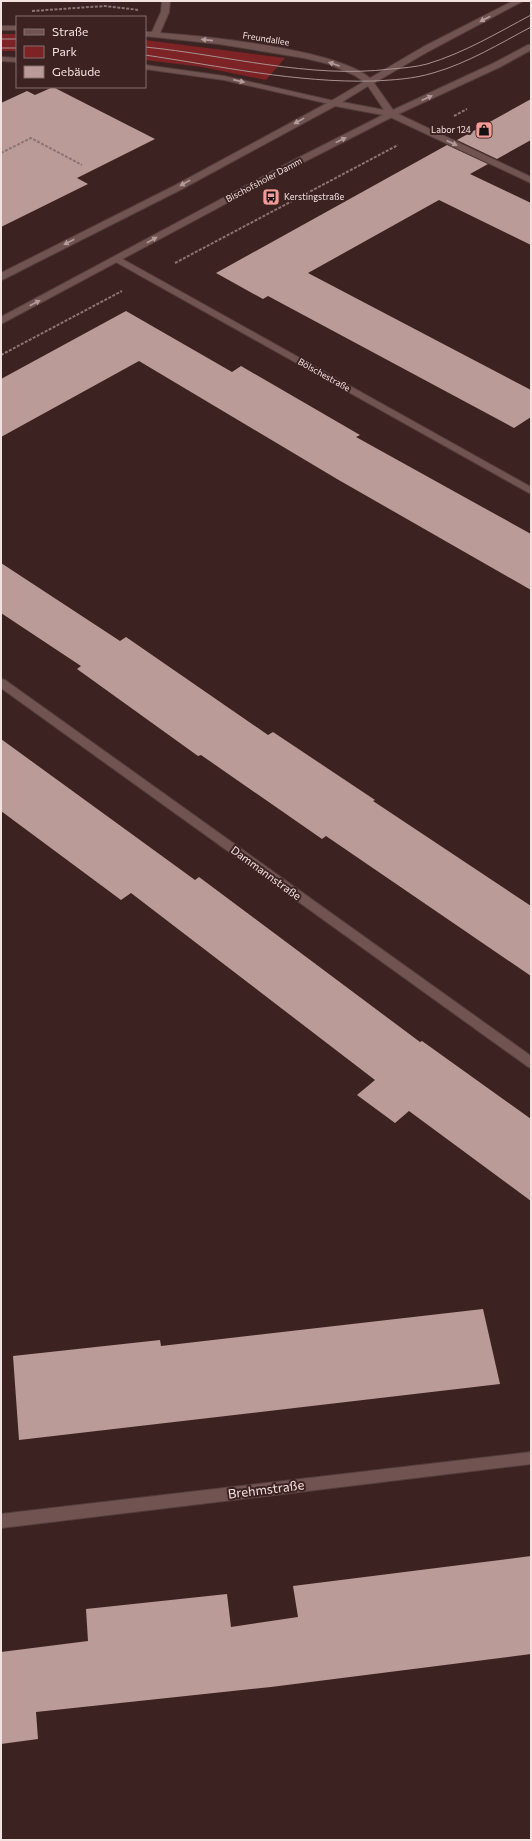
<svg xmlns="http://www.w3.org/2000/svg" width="532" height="1841" font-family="Commissioner,sans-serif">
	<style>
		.green { fill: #7d2225 }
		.building { fill: #bb9b98 }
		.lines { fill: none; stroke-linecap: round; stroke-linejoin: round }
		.street-casing { stroke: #543f3e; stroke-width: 2 }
		.secondary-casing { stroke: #543f3e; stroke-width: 2 }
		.path { stroke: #8b7574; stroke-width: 2; stroke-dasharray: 3 1.5; stroke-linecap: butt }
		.street { fill: #715452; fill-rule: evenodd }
		.secondary { fill: #715452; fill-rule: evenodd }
		.tram { stroke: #a79291; stroke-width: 1 }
		.oneway { fill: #b29b99 }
		.labels { text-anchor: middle; stroke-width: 4; stroke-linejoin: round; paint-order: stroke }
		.far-street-label { font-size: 9px; fill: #f3e2e0; stroke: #3c2322 }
		.far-poi-label { font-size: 9px; fill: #f3e2e0; stroke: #3c2322; text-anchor: end }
		.street-label { font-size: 11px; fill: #f3e2e0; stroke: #3c2322 }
		.near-street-label { font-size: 13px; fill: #f3e2e0; stroke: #3c2322 }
	</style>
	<rect width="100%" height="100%" fill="#3c2322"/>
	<path class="green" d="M1,34H17V51H1Z
		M145,40L285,58L266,80L202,67L145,60Z"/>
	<path class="building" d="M53,87L155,139L77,178L88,184L1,227V103L27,91L35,95Z
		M531,99V140L497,159L457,140Z
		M447,145L488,164L470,174L531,203V245L439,200L308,273L531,390V417L514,428L268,296L263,299L216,273Z
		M126,311L232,372L241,366L360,435L356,437L531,534V590L337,479L139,361L1,437V379Z
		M1,563L120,641L126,637L268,735L273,732L375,800L373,801L531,906V976L326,836L322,839L201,755L198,756L77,669L81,666L1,613Z
		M1,739L195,880L199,877L420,1042L422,1041L531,1119V1201L409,1111L395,1123L357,1095L375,1080L131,893L121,900L1,811Z
		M483,1309L500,1384L19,1440L13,1356L160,1340L161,1346Z
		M531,1556V1654L271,1687L36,1712L38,1739L1,1744V1652L88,1641L86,1609L227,1594L231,1627L298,1617L293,1586Z"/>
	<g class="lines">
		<g class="street-casing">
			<path id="street" d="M162,1H170L169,12L160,33C204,36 345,50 373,81L372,83H366L354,75L329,64L304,58L219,44L145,36V32H152L161,12Z
				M1,26H17V30H1Z
				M1,57L17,58V62L1,61Z
				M145,65L224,76L334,101L338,103L334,105L224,80L145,69Z
				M388,112H394L531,177V183L388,116Z
				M117,256L531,487V494L114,261L113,259L114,257Z
				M1,679L5,680L531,1056V1068L527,1066L1,688Z
				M531,1452V1464L1,1528V1514Z"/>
		</g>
		<g class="secondary-casing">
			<path id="secondary" d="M513,1H523L429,51L374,83L393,110L494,63L528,45H531V50L500,67L394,116L298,165L1,324V317L292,161L383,115L335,106L180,190L4,279L1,280V273L174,186L331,101L423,47ZM368,86L384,110L342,102Z"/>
		</g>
		<path class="path" d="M32,11L105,6L139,10
			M454,116L467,109
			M1,153L31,138L82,165
			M175,263L398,145
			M1,355L122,291"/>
		<use href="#street" class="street"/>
		<use href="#secondary" class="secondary"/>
		<path class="tram" d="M1,39H17
			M145,47C227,55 309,79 391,69C403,68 416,67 427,64C464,53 497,33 531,15
			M1,48H17
			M145,55C220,66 296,83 373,81C393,80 413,79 433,73C468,63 499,44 531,27"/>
	</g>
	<defs><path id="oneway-solid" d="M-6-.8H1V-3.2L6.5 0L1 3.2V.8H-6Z"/></defs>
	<g class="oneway">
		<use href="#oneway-solid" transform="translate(485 19) rotate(153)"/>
		<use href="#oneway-solid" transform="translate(207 40) rotate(-174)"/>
		<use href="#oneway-solid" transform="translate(334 64) rotate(-161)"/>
		<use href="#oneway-solid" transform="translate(239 81) rotate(13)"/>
		<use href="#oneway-solid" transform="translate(427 98) rotate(-25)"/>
		<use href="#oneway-solid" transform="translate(299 121) rotate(151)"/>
		<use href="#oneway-solid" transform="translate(341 140) rotate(-26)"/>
		<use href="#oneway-solid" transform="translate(452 143) rotate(25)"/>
		<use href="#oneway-solid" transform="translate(185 183) rotate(151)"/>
		<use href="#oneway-solid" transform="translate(152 240) rotate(-29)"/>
		<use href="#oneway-solid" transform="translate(69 242) rotate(153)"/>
		<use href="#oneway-solid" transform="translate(35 303) rotate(-28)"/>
	</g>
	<defs>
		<g id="shop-square" transform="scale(0.9)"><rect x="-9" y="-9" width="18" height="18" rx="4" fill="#f59b97" stroke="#3c2322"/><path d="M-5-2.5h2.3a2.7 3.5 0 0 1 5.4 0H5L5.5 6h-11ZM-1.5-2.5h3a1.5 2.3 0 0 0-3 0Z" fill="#111"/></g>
		<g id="bus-square" transform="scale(0.9)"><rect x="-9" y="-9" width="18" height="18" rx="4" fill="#f59b97" stroke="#3c2322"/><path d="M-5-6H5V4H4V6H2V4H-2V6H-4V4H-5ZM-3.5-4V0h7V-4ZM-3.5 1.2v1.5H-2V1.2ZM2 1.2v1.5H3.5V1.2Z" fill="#111"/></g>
	</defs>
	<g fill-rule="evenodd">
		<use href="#shop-square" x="484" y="130"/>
		<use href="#bus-square" x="271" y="197"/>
	</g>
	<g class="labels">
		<g class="far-street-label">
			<text transform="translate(266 39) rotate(9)" y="3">Freundallee</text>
			<text transform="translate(264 180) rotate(-28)" y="3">Bischofsholer Damm</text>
			<text transform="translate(324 375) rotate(29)" y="3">Bölschestraße</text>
		</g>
		<g class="far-poi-label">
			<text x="471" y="133">Labor 124</text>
			<text x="284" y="200" text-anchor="start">Kerstingstraße</text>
		</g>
		<g class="street-label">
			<text transform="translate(266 873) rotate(36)" y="4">Dammannstraße</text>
		</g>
		<g class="near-street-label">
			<text transform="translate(266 1489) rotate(-7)" y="5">Brehmstraße</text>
		</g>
	</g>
	<rect width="532" height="1841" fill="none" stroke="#f3e2e0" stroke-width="4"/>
	<rect x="16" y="16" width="130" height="72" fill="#3c2322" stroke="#856f6e"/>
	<rect x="24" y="29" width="20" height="6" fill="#715452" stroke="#856f6e"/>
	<text x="52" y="36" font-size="12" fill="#f3e2e0">Straße</text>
	<rect x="24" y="46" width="20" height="12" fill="#7d2225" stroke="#856f6e"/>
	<text x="52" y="56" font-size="12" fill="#f3e2e0">Park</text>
	<rect x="24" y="66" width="20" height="12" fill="#bb9b98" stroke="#856f6e"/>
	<text x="52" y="76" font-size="12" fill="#f3e2e0">Gebäude</text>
</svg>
